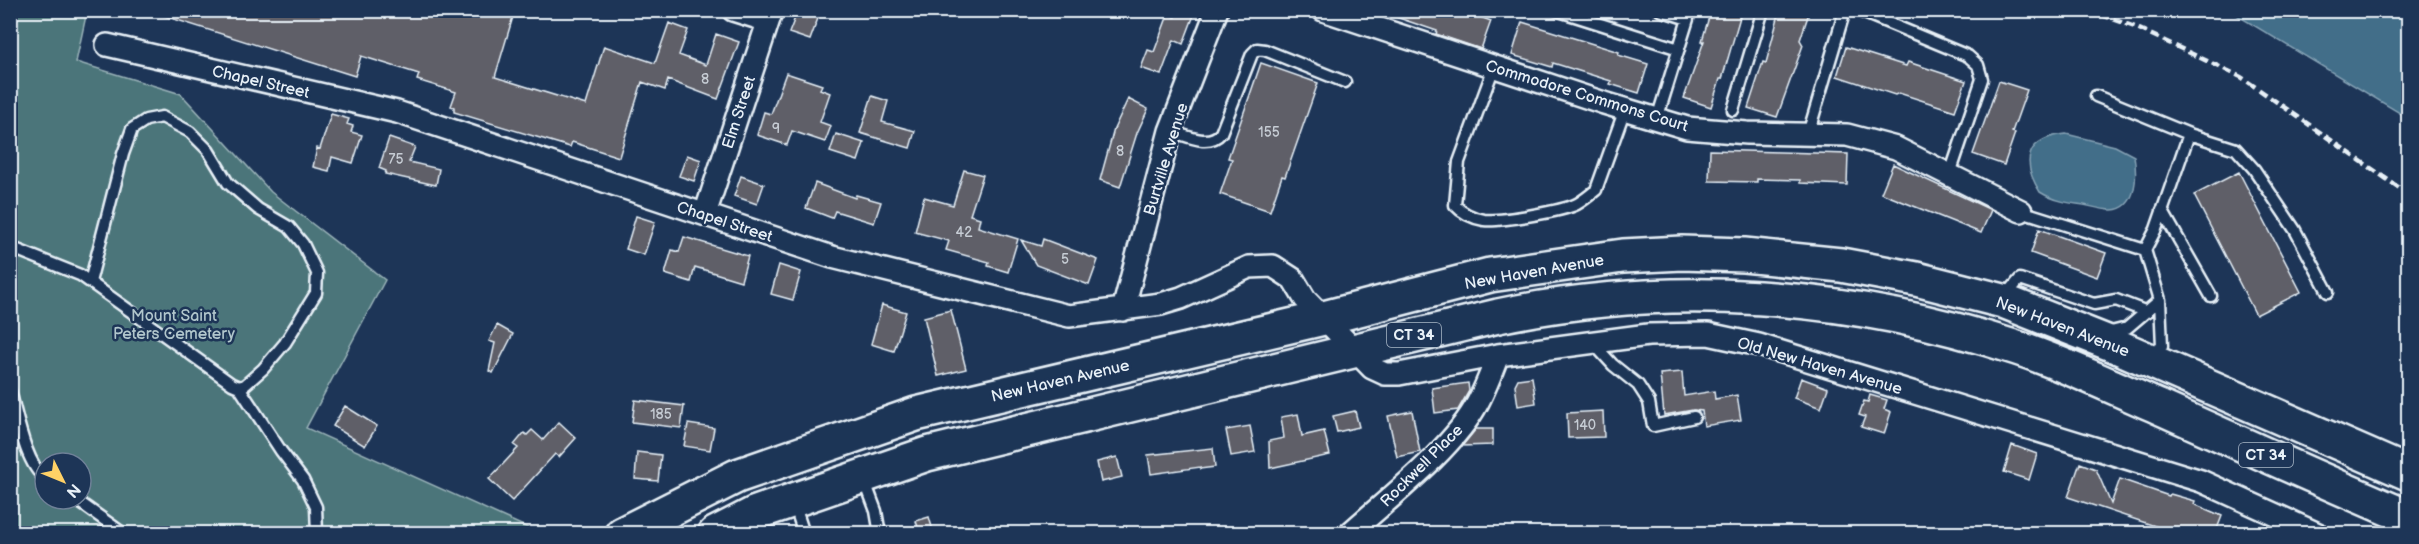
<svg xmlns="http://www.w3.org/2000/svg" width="2419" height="544" font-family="'Balsamiq Sans',sans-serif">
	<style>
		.green { fill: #4c757a; stroke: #9ab3b9; stroke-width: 1.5; fill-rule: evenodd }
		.water { fill: #436e89; stroke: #85a2b5; stroke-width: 1.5 }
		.building { fill: #5e5e68; stroke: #e8f1f8; stroke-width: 1.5 }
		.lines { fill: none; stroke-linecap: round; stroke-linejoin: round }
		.lane-casing { stroke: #e8f1f8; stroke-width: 15 }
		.street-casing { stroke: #e8f1f8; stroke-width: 26 }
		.highway-casing { stroke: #e8f1f8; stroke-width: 38 }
		.lane { stroke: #1d3557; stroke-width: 10 }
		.street { stroke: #1d3557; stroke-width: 21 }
		.highway { stroke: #1d3557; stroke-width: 33 }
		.rail { stroke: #e8f1f8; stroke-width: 4.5; stroke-dasharray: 9 4.5; stroke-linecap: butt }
		.labels { text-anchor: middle; stroke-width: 5; stroke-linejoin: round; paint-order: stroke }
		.number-label { font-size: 14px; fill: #c6ccd4 }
		.shield { fill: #1d3557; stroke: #abb9c8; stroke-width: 1.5 }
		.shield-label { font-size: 15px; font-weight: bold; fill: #e8f1f8 }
		.street-label { font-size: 16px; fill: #e8f1f8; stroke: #1d3557 }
		.park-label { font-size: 16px; fill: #b1c6cc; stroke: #1d3557 }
	</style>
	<rect width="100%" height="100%" fill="#1d3557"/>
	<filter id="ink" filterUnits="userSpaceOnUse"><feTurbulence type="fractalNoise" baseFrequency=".0167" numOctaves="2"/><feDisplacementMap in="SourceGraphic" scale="12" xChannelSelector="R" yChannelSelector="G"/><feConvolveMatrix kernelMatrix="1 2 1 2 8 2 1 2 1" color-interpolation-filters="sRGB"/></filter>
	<g filter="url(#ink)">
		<path class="green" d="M10,11H87L76,62L181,94L271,192L385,280L306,428L539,533H11ZM45,463H81V499H45Z"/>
		<path class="water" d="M2230,11H2408V118Z
			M2066,134L2115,146L2134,156C2137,174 2138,209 2112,210C2103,210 2093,207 2084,205C2069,203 2054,201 2040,192C2020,160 2027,138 2066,134Z"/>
		<path class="building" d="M158,10H444L457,14L458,10H515L495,77L586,105L604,46L655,63L669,23L688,30L679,55L706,65L716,34L739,42L718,99L668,80L665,90L642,82L619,157L572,142L570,147L454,112V107L451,106L456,92L417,80L419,74L361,56L355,76L158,14Z
			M798,10H821L810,40L789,33Z
			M1177,10L1194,15L1183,44L1174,40L1161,75L1141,68L1148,50L1154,52L1168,15L1175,17Z
			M1385,10H1461L1491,21L1481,49L1436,34L1437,31L1384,13Z
			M1711,10H1742L1722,79H1720L1711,107L1684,98L1704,41H1702Z
			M1780,10H1810L1800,40L1803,45L1777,117L1748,108L1763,62L1766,63Z
			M1522,22L1619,52L1618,55L1648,64L1639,93L1610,84L1611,81L1553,63L1552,67L1512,55Z
			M1846,47L1906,66L1908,62L1966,81L1955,111L1899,93L1895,95L1837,76Z
			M1261,63L1318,83L1285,177L1282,176L1270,211L1220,194L1232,159L1228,158Z
			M786,73L822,85L820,89L830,93L820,122L831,126L825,142L792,131L787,145L757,135L764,112L771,114Z
			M1999,81L2027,90L2012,132L2015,133L2004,165L1973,154Z
			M872,96L888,101L882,122L915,131L910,148L860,133Z
			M1128,99L1148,109L1137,133L1120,187L1100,180L1114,129Z
			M331,114L349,119L347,124L353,126L351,132L362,135L353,163L332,157L329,171L313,167L317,148L320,149Z
			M836,134L864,143L858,161L830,152Z
			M389,138L415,147L409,162L439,169L436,185L385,174L386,171L379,168Z
			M1710,150L1848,154L1847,185L1800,183V180L1757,179V182L1709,181Z
			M687,155L701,160L694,181L679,176Z
			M1893,164L1991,210L1981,233L1881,193Z
			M964,170L983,175L970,215L980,218L978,227L1018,239L1008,272L988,266L989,262L946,250L949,241L915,232L924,197L953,205Z
			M2239,172L2301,292L2256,315L2194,195Z
			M741,176L764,184L757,204L734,196Z
			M815,183L855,198L856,195L881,202L874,223L835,211L832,218L806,208Z
			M636,216L655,222L644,255L626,249Z
			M2039,229L2106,253L2097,277L2031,253Z
			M684,237L748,256L741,281L695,267L691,282L665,274L672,250L679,252Z
			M1043,239L1098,260L1089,285L1036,265L1021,240L1041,246Z
			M779,265L801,272L793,300L771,294Z
			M882,305L906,312L894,351L871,344Z
			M951,310L966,369L938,376L924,317Z
			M497,325L513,334L493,373L489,371L495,343L489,341Z
			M1682,372L1684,396L1714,391L1715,399L1737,395L1741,420L1704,426L1702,411L1693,410L1664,415L1660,374Z
			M1532,377L1536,403L1518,406L1515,385L1518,379Z
			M1801,378L1828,388L1821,408L1794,398Z
			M1468,383L1469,391L1458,410L1435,413L1432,388Z
			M1870,395L1887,400L1884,409L1891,412L1884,434L1861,427L1865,417L1859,415L1864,401L1868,402Z
			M635,400L684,406L681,428L632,422Z
			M345,406L377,426L365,446L333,426Z
			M1355,411L1359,427L1337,432L1333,416Z
			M1412,411L1420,452L1397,457L1388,416Z
			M1603,411L1604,437L1568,438L1567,413Z
			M1298,414L1302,436L1324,431L1330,455L1270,468L1269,441L1284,438L1281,417Z
			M559,422L576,438L559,457L555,454L512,501L489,479L518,448L514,445L524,433L527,435L532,430L543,440Z
			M688,424L714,428L710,450L684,446Z
			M1250,426L1255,452L1231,456L1226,430Z
			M1476,429H1493V445L1462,446Z
			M2012,445L2037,454L2029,480L2004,472Z
			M1213,448L1215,467L1200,469V467L1151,474L1148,455Z
			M637,452L661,455L658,481L635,479Z
			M1117,457L1122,477L1101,482L1097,462Z
			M2080,463L2096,469L2111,504L2120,479L2169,496L2170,494L2195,501L2194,504L2222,516L2215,534H2179L2068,497Z
			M929,517L934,534H920L916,521Z"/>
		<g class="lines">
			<g class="lane-casing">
				<path id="lane" d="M1556,10L1679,49
					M1857,10L1968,56L1978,65L1982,79L1950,174
					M1494,67L1459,162L1455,205C1463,214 1472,218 1484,220C1499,222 1563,211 1577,204C1584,200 1590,195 1596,190L1625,109
					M2096,96L2189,134
					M1733,110L1763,10
					M1657,119L1688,19L1660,10
					M1170,131C1186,135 1208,148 1221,133L1252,54L1257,49L1265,50L1345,82
					M1808,134L1845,10
					M2162,210L2211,296
					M2021,211L2145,250L2160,300
					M10,247L80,275L232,384L239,387L245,385L263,369L285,343L316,293L317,273L303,244L289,227L258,209L228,183L208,150L190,132L162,117L146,120L132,129L123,154L90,282
					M2145,250L2156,229L2189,134L2236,149L2254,169L2295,230L2328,292
					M2004,298L2020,279L2094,304L2116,300L2147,312
					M2107,333L2127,328L2160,300L2162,346L2149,353
					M1592,342L1613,365L1638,385L1649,402L1653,426L1694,417
					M239,387L281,451L303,480L316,507L317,534
					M10,391C17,414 25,464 45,478
					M864,479L876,511L880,534
					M75,499L124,534
					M794,503L804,534"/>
			</g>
			<g class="street-casing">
				<path id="street" d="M733,10L768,21
					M1323,10L1604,103L1687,128L1747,133L1847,135L1896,148L2021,211
					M107,45L397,112L832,257L1069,316L1161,304L1181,298L1249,267L1273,266L1293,279L1305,299L1372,368L1385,374H1399L1498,355L1648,335L1708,334L1759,345L2201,481L2318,534
					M705,214L772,10
					M1123,310L1170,131L1217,10
					M1349,534C1388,499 1455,447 1478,402C1486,387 1492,371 1498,355"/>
			</g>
			<g class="highway-casing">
				<path id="highway" d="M622,534L737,476L916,414L1324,318L1490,275L1623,256L1682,253L1744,255L1841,265L1916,279L2003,301L2114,345L2408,473
					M715,534L756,513L927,454L1498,316C1670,280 1850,293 2017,348C2066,364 2112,387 2159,407C2242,444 2325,482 2408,517"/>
			</g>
			<use href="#lane" class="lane"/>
			<use href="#street" class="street"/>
			<use href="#highway" class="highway"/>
			<path class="rail" d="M2088,10L2135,27L2241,77L2408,194"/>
		</g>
	</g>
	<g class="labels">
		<g class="number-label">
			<text x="705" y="84">8</text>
			<text x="776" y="133">9</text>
			<text x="1269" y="137">155</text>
			<text x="1120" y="156">8</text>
			<text x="396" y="164">75</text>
			<text x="964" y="237">42</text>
			<text x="1065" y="264">5</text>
			<text x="661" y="419">185</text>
			<text x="1585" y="430">140</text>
		</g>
		<g class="shield">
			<rect x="1387" y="323" width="54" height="24" rx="4.5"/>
			<rect x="2239" y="443" width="54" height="24" rx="4.5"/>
		</g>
		<g class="shield-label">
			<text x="1414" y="340">CT 34</text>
			<text x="2266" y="460">CT 34</text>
		</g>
		<g class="street-label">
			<text transform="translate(261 81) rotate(13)" y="6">Chapel Street</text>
			<text transform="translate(1587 95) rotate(17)" y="6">Commodore Commons Court</text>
			<text transform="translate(738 112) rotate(-72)" y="6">Elm Street</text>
			<text transform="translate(1165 159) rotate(-73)" y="6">Burtville Avenue</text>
			<text transform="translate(725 221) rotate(18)" y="6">Chapel Street</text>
			<text transform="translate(1534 271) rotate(-10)" y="6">New Haven Avenue</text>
			<text transform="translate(2063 326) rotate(21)" y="6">New Haven Avenue</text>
			<text transform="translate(1820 365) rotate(16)" y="6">Old New Haven Avenue</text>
			<text transform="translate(1060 380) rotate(-13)" y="6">New Haven Avenue</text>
			<text transform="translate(1421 465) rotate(-45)" y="6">Rockwell Place</text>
		</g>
		<g class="park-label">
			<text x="174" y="321">Mount Saint<tspan x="174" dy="18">Peters Cemetery</tspan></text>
		</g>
	</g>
	<rect width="2419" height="544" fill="none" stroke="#1d3557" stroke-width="36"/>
	<rect x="18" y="18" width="2383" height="508" fill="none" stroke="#e8f1f8" stroke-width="2" filter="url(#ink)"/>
	<g transform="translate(63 481) rotate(133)"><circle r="28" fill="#1d3557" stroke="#6e8097" stroke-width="1.5"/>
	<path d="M0-4.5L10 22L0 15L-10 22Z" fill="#ffd166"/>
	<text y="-9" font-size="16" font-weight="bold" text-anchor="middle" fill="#e8f1f8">N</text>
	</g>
</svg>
